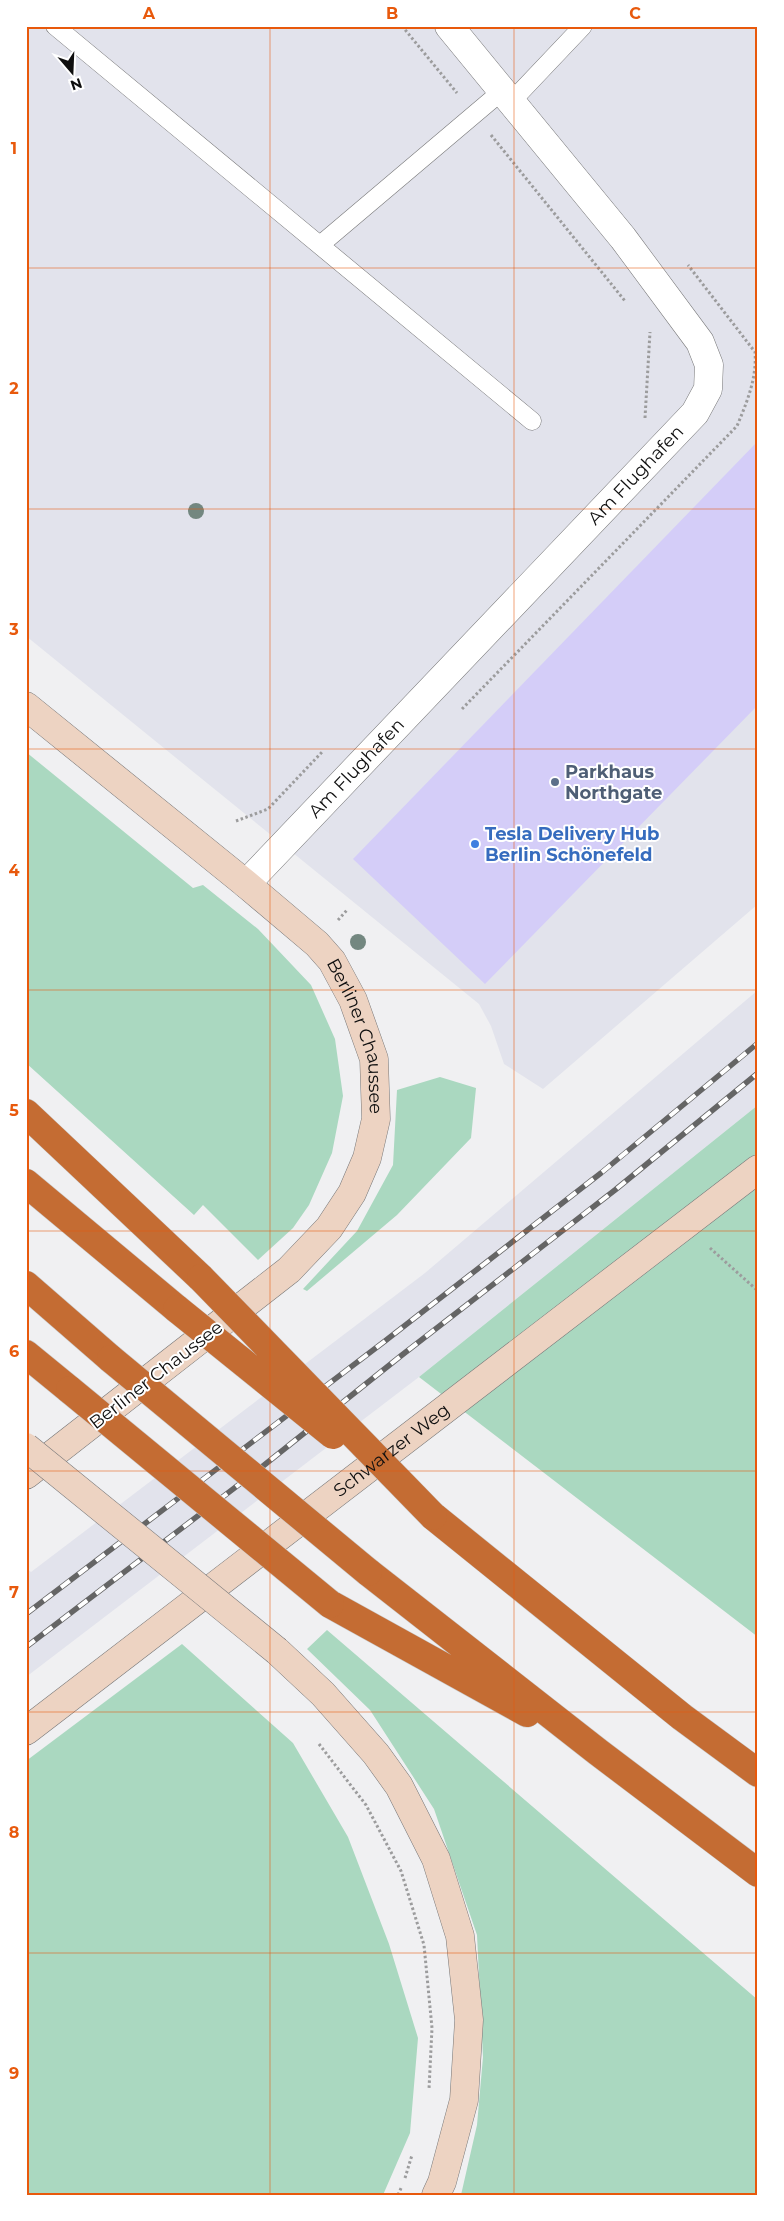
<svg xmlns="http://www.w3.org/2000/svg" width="784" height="2221" font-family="Montserrat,sans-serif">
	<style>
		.built { fill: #e2e3ec }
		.green { fill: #aad8c0 }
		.building { fill: #d4cdf8 }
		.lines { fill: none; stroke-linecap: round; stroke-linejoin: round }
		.lane-casing { stroke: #777778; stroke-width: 19 }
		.street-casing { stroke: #777778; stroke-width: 29 }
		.secondary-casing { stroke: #777778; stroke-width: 29 }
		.highway-casing { stroke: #cacaca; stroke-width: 29 }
		.path { stroke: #9c9c9d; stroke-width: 3; stroke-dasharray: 2.5 2.5; stroke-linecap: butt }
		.lane { stroke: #fff; stroke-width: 18 }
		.street { stroke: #fff; stroke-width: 28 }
		.secondary { stroke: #edd3c2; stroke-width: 28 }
		.highway { stroke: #c46c33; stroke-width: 28 }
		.rail-casing { stroke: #656565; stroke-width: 5.5 }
		.rail { stroke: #fff; stroke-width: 4; stroke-dasharray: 11; stroke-linecap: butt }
		.secondary-bridge-casing { stroke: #777778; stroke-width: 29; stroke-linecap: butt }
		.highway-bridge-casing { stroke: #cacaca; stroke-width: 29; stroke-linecap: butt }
		.secondary-bridge { stroke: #edd3c2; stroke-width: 28 }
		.highway-bridge { stroke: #c46c33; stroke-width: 28 }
		.tree { fill: #738780 }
		.grid { fill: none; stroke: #e8590c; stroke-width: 1; stroke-opacity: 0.55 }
		.service-dot { fill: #5c6f8a; stroke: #fff; stroke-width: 2 }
		.shop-dot { fill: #3f7fe0; stroke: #fff; stroke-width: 2 }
		.labels { text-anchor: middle; stroke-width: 4; stroke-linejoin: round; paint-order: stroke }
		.street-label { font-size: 18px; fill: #0f0f0f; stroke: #fff }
		.service-label { font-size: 18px; font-weight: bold; fill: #4e5e75; stroke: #fff; text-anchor: start }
		.shop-label { font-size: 18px; font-weight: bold; fill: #366cbe; stroke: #fff; text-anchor: start }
		.neatline { fill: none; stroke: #e8590c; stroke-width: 2 }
		.grid-label { font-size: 16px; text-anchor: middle; font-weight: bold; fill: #e8590c }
	</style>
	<rect width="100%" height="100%" fill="#f0f0f2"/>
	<path class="built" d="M26,26H758V904L543,1089L504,1064L491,1026L479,1004L26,636Z
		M758,990V1105L419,1377L26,1677V1568L31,1572L425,1273Z"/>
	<path class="green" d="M26,752L193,888L203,885L258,929L311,985L335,1039L343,1096L332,1153L309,1205L293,1228L258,1260L203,1205L194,1215L26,1063Z
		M440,1077L476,1088L471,1138L397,1215L307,1291L303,1289L357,1231L393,1165L397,1090Z
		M758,1105V1637L419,1377Z
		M327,1630L758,2000V2195H461L477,2125L483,2057L477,1935L434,1809L370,1710L307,1649Z
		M182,1644L293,1743L348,1837L389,1944L418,2038L410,2133L383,2195H26V1761Z"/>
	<path class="building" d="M758,441V705L485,984L353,859Z"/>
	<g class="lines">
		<g class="lane-casing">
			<path id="lane" d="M55,26L532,421
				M511,102L583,26
				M320,245L502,91"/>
		</g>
		<g class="street-casing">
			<g id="street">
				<path id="s1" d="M246,884L695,413L708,389L709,365L700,342L623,238L449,26"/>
			</g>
		</g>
		<g class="secondary-casing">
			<g id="secondary">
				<path id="s2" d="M26,706L246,884L317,944L332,961L353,1000L374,1059L376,1119L367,1158L352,1193L329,1228L289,1270L26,1475"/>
				<path d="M277,1651L323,1694L376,1754L399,1786L436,1859L460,1936L469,2020L464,2100L442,2182L436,2195"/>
				<path id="s3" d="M26,1731L758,1169"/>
			</g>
		</g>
		<g class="highway-casing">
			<path id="highway" d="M26,1113L201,1278
				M26,1183L177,1309
				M26,1285L111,1359
				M26,1354L70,1390
				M433,1516L682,1717L758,1773
				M368,1572L598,1752L758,1873
				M330,1604L527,1713"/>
		</g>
		<path class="path" d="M402,26L457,93
			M491,135L625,301
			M645,418L650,332
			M462,709L737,426C747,402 757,378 755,352L688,265
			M236,821L268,809L323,751
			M338,920L348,909
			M710,1248L758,1291
			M319,1744L366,1805L401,1871L424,1945L432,2028L429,2089
			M405,2178L412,2155
			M398,2195L402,2186"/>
		<use href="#lane" class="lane"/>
		<use href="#street" class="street"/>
		<use href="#secondary" class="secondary"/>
		<use href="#highway" class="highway"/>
		<g class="rail-casing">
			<path id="rail" d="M26,1614L385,1341L601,1173L758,1043
				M26,1647L258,1470L402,1355L615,1190L758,1073"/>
		</g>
		<use href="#rail" class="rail"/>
		<g class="secondary-bridge-casing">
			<path id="secondary-bridge" d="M26,1447L277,1651"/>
		</g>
		<g class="highway-bridge-casing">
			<path id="highway-bridge" d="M201,1278L433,1516
				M177,1309L333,1435
				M111,1359L368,1572
				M70,1390L330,1604"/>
		</g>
		<use href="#secondary-bridge" class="secondary-bridge"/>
		<use href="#highway-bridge" class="highway-bridge"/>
	</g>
	<g class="tree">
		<circle cx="196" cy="511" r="8"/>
		<circle cx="358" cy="942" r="8"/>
	</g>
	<path class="grid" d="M270,26V2195M514,26V2195M26,268H758M26,509H758M26,749H758M26,990H758M26,1231H758M26,1471H758M26,1712H758M26,1953H758"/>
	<circle class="service-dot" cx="555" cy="782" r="5"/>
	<circle class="shop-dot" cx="475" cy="844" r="5"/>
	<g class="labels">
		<g class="street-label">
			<text dy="6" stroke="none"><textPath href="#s1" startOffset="565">Am Flughafen</textPath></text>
			<text dy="6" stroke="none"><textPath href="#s1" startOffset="160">Am Flughafen</textPath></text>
			<text dy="6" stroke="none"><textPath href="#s2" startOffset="479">Berliner Chaussee</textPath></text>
			<text transform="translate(156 1375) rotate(-38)" y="6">Berliner Chaussee</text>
			<text dy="6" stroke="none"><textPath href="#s3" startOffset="461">Schwarzer Weg</textPath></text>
		</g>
		<g class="service-label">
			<text x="565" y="778">Parkhaus<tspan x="565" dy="21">Northgate</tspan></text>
		</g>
		<g class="shop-label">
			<text x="485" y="840">Tesla Delivery Hub<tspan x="485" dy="21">Berlin Schönefeld</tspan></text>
		</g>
	</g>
	<rect width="784" height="2221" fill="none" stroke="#ffffff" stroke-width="55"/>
	<g transform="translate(72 72) rotate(161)" stroke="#ffffff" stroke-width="4" paint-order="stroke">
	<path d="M0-4L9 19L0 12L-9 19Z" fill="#0f0f0f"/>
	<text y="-8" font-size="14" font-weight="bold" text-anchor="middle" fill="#0f0f0f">N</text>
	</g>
	<rect x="28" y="28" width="728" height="2166" class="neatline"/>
	<g class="grid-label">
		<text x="149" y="19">A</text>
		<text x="392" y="19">B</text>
		<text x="635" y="19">C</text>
		<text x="14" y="154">1</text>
		<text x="14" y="394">2</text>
		<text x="14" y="635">3</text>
		<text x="14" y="876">4</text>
		<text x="14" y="1116">5</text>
		<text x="14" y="1357">6</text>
		<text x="14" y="1598">7</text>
		<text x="14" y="1838">8</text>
		<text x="14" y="2079">9</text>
	</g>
</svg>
